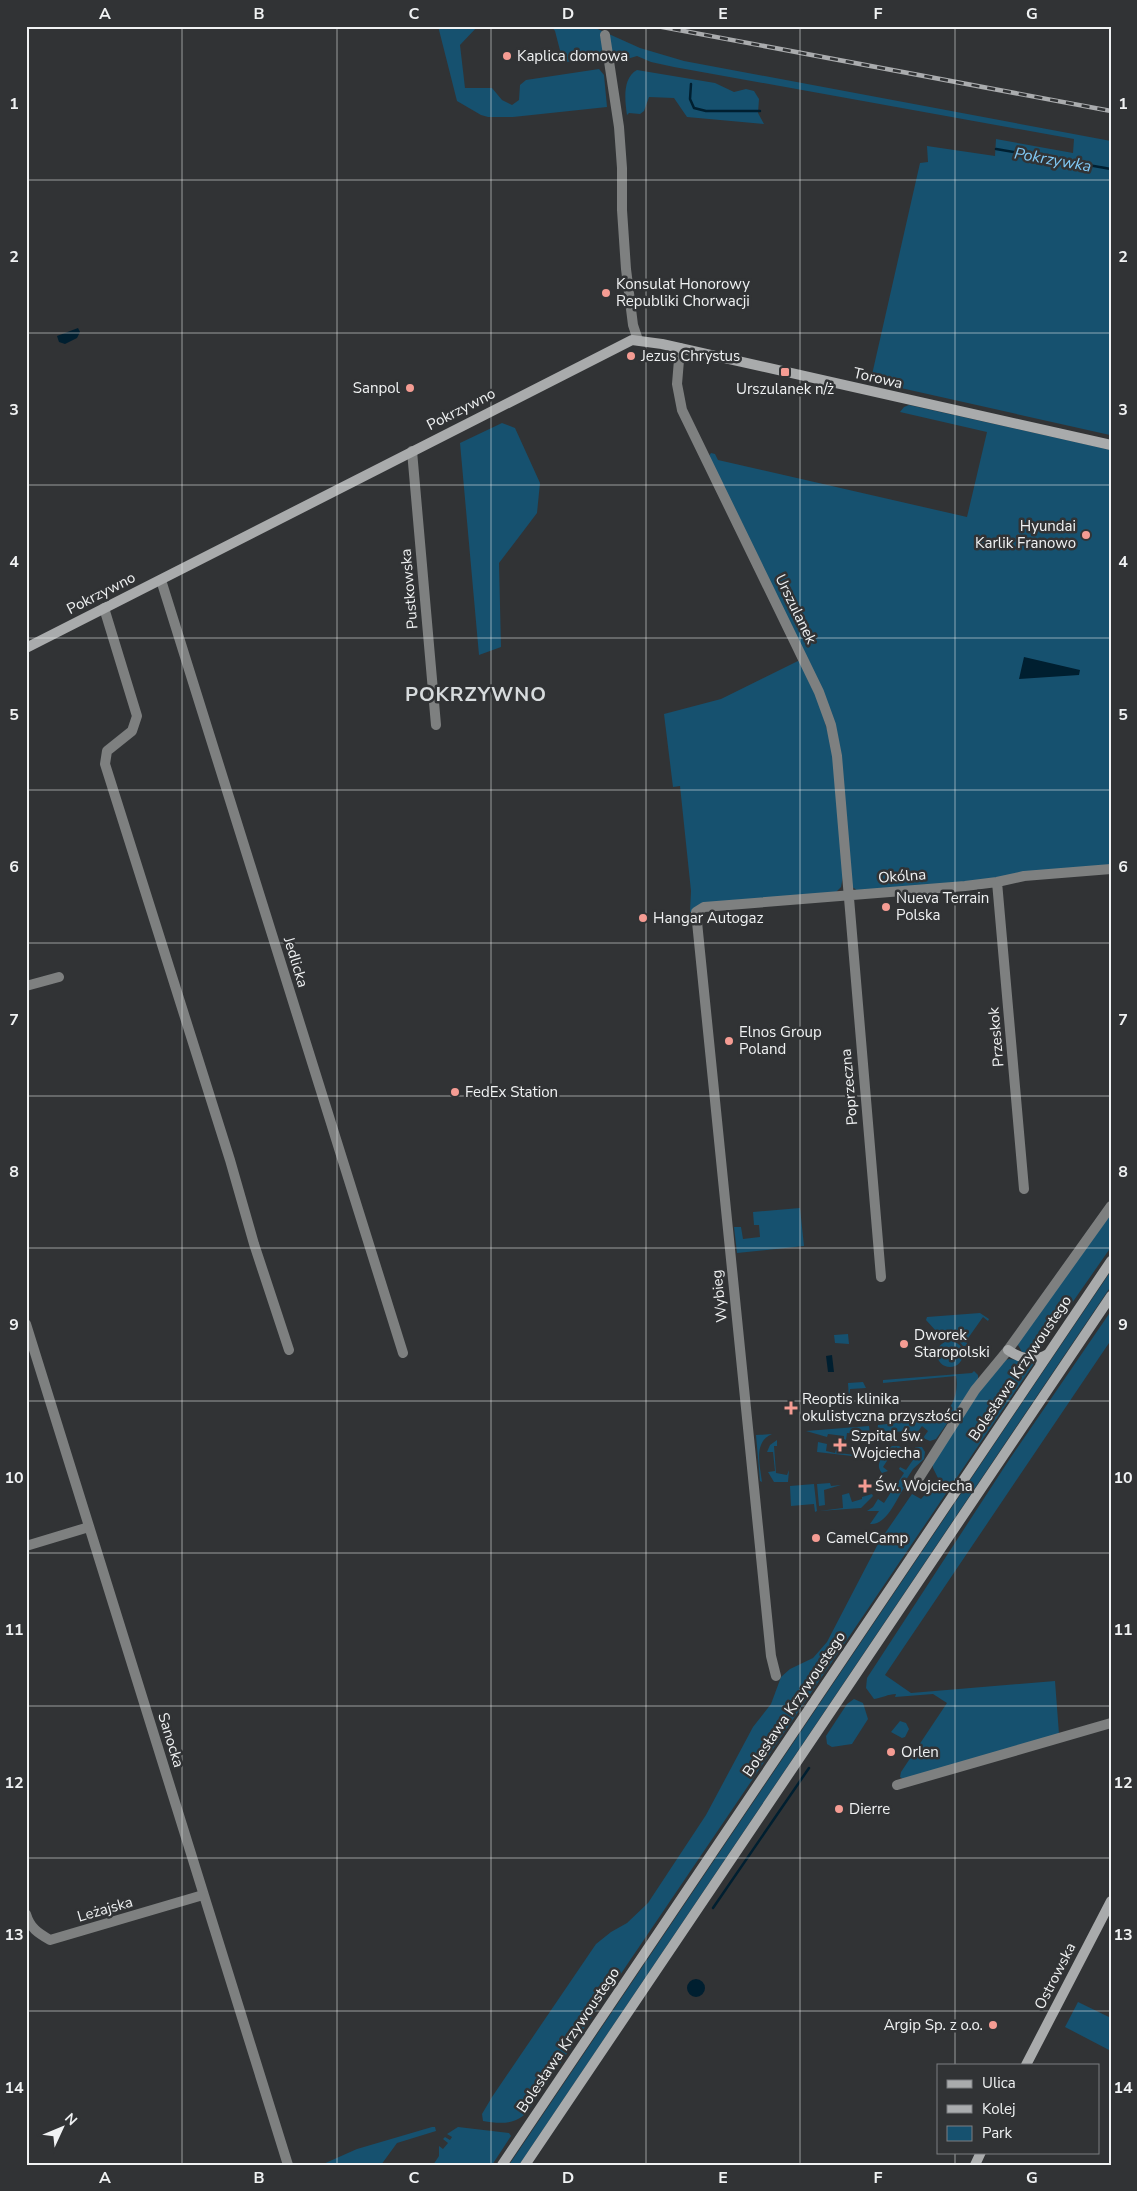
<svg xmlns="http://www.w3.org/2000/svg" width="1137" height="2191" font-family="'Nunito Sans',sans-serif">
	<style>
		.green { fill: #16516f }
		.water { fill: #001f30 }
		.lines { fill: none; stroke-linecap: round; stroke-linejoin: round }
		.stream { stroke: #001f30; stroke-width: 2.5 }
		.street { stroke: #7e8080; stroke-width: 10 }
		.secondary { stroke: #a9abac; stroke-width: 10 }
		.rail-casing { stroke: #aaacae; stroke-width: 4.5 }
		.rail { stroke: #313335; stroke-width: 2.5; stroke-dasharray: 8; stroke-linecap: butt }
		.grid { fill: none; stroke: #f0f2f3; stroke-width: 1; stroke-opacity: 0.55 }
		.poi-dot { fill: #f59c93; stroke: #313335; stroke-width: 2 }
		.labels { text-anchor: middle; stroke-width: 5; stroke-linejoin: round; paint-order: stroke }
		.poi-label { font-size: 15px; fill: #f0f2f3; stroke: #313335; text-anchor: start }
		.street-label { font-size: 15px; fill: #f0f2f3; stroke: #313335 }
		.water-label { font-size: 16px; font-style: italic; fill: #80c8f4; stroke: #313335 }
		.district-label { font-size: 20px; font-weight: bold; letter-spacing: 1px; fill: #d7dbdd; stroke: #313335 }
		.neatline { fill: none; stroke: #f0f2f3; stroke-width: 2 }
		.grid-label { font-size: 16px; text-anchor: middle; font-weight: bold; fill: #f0f2f3 }
	</style>
	<rect width="100%" height="100%" fill="#313335"/>
	<path class="green" d="M438,26H478L460,45L465,88H492L502,100L512,105L519,100L520,85L526,80L599,69L604,75L607,107L513,117H488L481,115L457,101Z
		M551,26H591L640,48L684,61L1111,141L1110,435L874,382L871,379L920,163L928,162L927,146L995,156L996,139L1073,153L1074,139L674,67L651,62L637,56L617,62L613,54L603,49L592,60L563,62L555,31Z
		M637,70L715,83L734,92L746,89L754,91L759,99L758,113L764,124L687,117L674,98L649,97L644,111L640,114L629,113L627,115C625,101 622,78 637,70Z
		M909,405L1111,450V866L1005,879L858,891L851,886L839,743L709,456L711,453L715,454L718,460L967,517L987,432L900,412L904,407Z
		M502,423L515,428L540,483L537,513L499,563L501,647L479,655L460,443Z
		M800,660L815,690L832,746L843,876L841,887L836,892L690,912L691,891L680,786L673,787L664,714L721,699Z
		M800,1208L804,1246L737,1253L734,1227H741L743,1239L760,1237L759,1225H754L753,1212Z
		M1111,1214V1247L1040,1349L1032,1354L1022,1352L1018,1345L1019,1340Z
		M1111,1271V1286L519,2165H509Z
		M1111,1311V1340L885,1675L911,1693L1055,1681L1059,1734L903,1779L900,1777L901,1772L947,1703L933,1694L895,1697L896,1694C888,1694 882,1698 874,1699L866,1688L867,1678L1009,1460Z
		M980,1313L989,1319L988,1321L983,1317L966,1341L968,1346H963L959,1341L936,1331L926,1320L927,1317Z
		M848,1334L849,1344L835,1343L834,1335Z
		M937 1354a13 13 0 1 1 26 0a13 13 0 1 1-26 0Z
		M1009,1359L1035,1362L528,2111C516,2125 500,2124 483,2121L482,2114L492,2097L596,1944L611,1932L627,1923L648,1903L706,1815L753,1727L771,1704L781,1677L790,1669L813,1658L827,1642L879,1542L912,1494L921,1499L939,1480L933,1468V1462L977,1394L1006,1360Z
		M974,1371L978,1375V1380L936,1439L930,1441L923,1438L928,1431L922,1426L914,1437L908,1438L907,1431L877,1433L878,1425L939,1418C953,1410 959,1391 956,1376L883,1383V1380L972,1373Z
		M863,1382L866,1388L850,1389L849,1398L848,1383Z
		M869,1426L870,1434L863,1435V1441H859L860,1434L847,1433L846,1440L844,1439V1436L828,1434L827,1437L806,1431Z
		M772,1434C753,1442 760,1465 762,1482L760,1481L756,1435Z
		M777,1440V1446H774L776,1473L787,1475L789,1470L788,1482H774L768,1472L775,1471L773,1452H767L770,1445Z
		M818,1442L827,1444L826,1451L835,1453L837,1446H839V1453L863,1456L864,1449L868,1452L870,1458L817,1452Z
		M892,1446H899L903,1449L902,1451L896,1447L883,1467L888,1471L882,1473C878,1469 878,1464 881,1459L885,1461L891,1453L887,1450Z
		M916,1447H922L925,1452L924,1459L913,1469L902,1486L904,1488C896,1500 886,1526 870,1524L879,1511H867L873,1507L878,1499L884,1503L893,1489L888,1485L889,1483L895,1487L904,1473L899,1469L900,1467L906,1470L915,1457L910,1452Z
		M830,1483L831,1486L841,1485L824,1490L825,1505L819,1506L817,1484Z
		M814,1484L817,1511L815,1512L814,1504L791,1506L790,1486Z
		M849,1493L852,1502L862,1499V1497L872,1494L873,1496L861,1508L819,1511L843,1508L842,1495Z
		M854,1699L863,1703L868,1719L852,1744L832,1747L827,1744L826,1736L847,1704Z
		M900,1721L906,1723L909,1729L905,1737L902,1738L891,1732Z
		M1078,2002L1111,2018V2051L1065,2027Z
		M432,2127H435L436,2131L397,2143L381,2165H321L357,2149Z
		M458,2127L509,2133L511,2136L492,2165H433L439,2156V2146L443,2149L448,2143L443,2139L445,2137L450,2140L452,2137L447,2134Z"/>
	<path class="water" d="M78,328L80,332L77,338L65,344L59,342L57,336Z
		M1024,657L1080,670L1079,675L1019,679Z
		M832,1355L834,1372H828L826,1356Z
		M687 1988a9 9 0 1 1 18 0a9 9 0 1 1-18 0Z"/>
	<g class="lines">
		<path class="stream" d="M691,84L690,99L694,108L706,111H760
			M996,149L1111,169
			M713,1908L809,1768"/>
		<path class="street" d="M605,35L619,127L622,168V210L626,269L633,325L638,340
			M680,348L677,384L682,410L819,692L831,725L837,756L881,1277
			M412,451L436,725
			M161,580L403,1353
			M104,608L137,716L132,731L107,751L105,764L230,1160L254,1244L289,1350
			M997,882L1024,1189
			M26,986L59,977
			M26,1324L288,2165
			M919,1478L975,1390L1008,1350L1111,1206
			M26,1546L89,1527
			M776,1676L771,1656L696,912L704,907L965,886L997,882L1024,876L1111,869
			M897,1785L1111,1723
			M26,1914C30,1928 38,1933 50,1940L203,1895"/>
		<path class="secondary" d="M26,648L632,340L662,344L1111,445
			M1008,1350C1020,1359 1035,1362 1048,1354
			M1026,2065L1111,1901
			M502,2165L1111,1261
			M525,2165L1111,1296
			M975,2165L981,2152"/>
		<g class="rail-casing">
			<path id="rail" d="M657,26L1111,111"/>
		</g>
		<use href="#rail" class="rail"/>
	</g>
	<path class="grid" d="M182,26V2165M337,26V2165M491,26V2165M646,26V2165M800,26V2165M955,26V2065M26,180H1111M26,333H1111M26,485H1111M26,638H1111M26,790H1111M26,943H1111M26,1096H1111M26,1248H1111M26,1401H1111M26,1553H1111M26,1706H1111M26,1858H1111M26,2011H1111M955,2152V2165"/>
	<g class="poi-dot">
		<circle cx="507" cy="56" r="5"/>
		<circle cx="606" cy="293" r="5"/>
		<circle cx="631" cy="356" r="5"/>
		<rect x="780" y="367" width="10" height="10" rx="2.5"/>
		<circle cx="410" cy="388" r="5"/>
		<circle cx="1086" cy="535" r="5"/>
		<circle cx="886" cy="907" r="5"/>
		<circle cx="643" cy="918" r="5"/>
		<circle cx="729" cy="1041" r="5"/>
		<circle cx="455" cy="1092" r="5"/>
		<circle cx="904" cy="1344" r="5"/>
		<path d="M788.5 1400.5h5v5h5v5h-5v5h-5v-5h-5v-5h5z"/>
		<path d="M837.5 1437.5h5v5h5v5h-5v5h-5v-5h-5v-5h5z"/>
		<path d="M862.5 1478.5h5v5h5v5h-5v5h-5v-5h-5v-5h5z"/>
		<circle cx="816" cy="1538" r="5"/>
		<circle cx="891" cy="1752" r="5"/>
		<circle cx="839" cy="1809" r="5"/>
		<circle cx="993" cy="2025" r="5"/>
	</g>
	<g class="labels">
		<g class="poi-label">
			<text x="517" y="61">Kaplica domowa</text>
			<text x="616" y="289">Konsulat Honorowy<tspan x="616" dy="17">Republiki Chorwacji</tspan></text>
			<text x="641" y="361">Jezus Chrystus</text>
			<text x="400" y="393" text-anchor="end">Sanpol</text>
			<text x="785" y="394" text-anchor="middle">Urszulanek n/ż</text>
			<text x="1076" y="531" text-anchor="end">Hyundai<tspan x="1076" dy="17">Karlik Franowo</tspan></text>
			<text x="896" y="903">Nueva Terrain<tspan x="896" dy="17">Polska</tspan></text>
			<text x="653" y="923">Hangar Autogaz</text>
			<text x="739" y="1037">Elnos Group<tspan x="739" dy="17">Poland</tspan></text>
			<text x="465" y="1097">FedEx Station</text>
			<text x="914" y="1340">Dworek<tspan x="914" dy="17">Staropolski</tspan></text>
			<text x="802" y="1404">Reoptis klinika<tspan x="802" dy="17">okulistyczna przyszłości</tspan></text>
			<text x="851" y="1441">Szpital św.<tspan x="851" dy="17">Wojciecha</tspan></text>
			<text x="875" y="1491">Św. Wojciecha</text>
			<text x="826" y="1543">CamelCamp</text>
			<text x="901" y="1757">Orlen</text>
			<text x="849" y="1814">Dierre</text>
			<text x="983" y="2030" text-anchor="end">Argip Sp. z o.o.</text>
		</g>
		<g class="street-label">
			<text transform="translate(878 378) rotate(13)" y="5">Torowa</text>
			<text transform="translate(461 409) rotate(-27)" y="5">Pokrzywno</text>
			<text transform="translate(409 589) rotate(-95)" y="5">Pustkowska</text>
			<text transform="translate(101 593) rotate(-27)" y="5">Pokrzywno</text>
			<text transform="translate(796 609) rotate(64)" y="5">Urszulanek</text>
			<text transform="translate(902 876) rotate(-4)" y="5">Okólna</text>
			<text transform="translate(296 962) rotate(73)" y="5">Jedlicka</text>
			<text transform="translate(996 1037) rotate(-95)" y="5">Przeskok</text>
			<text transform="translate(849 1087) rotate(-95)" y="5">Poprzeczna</text>
			<text transform="translate(719 1296) rotate(-96)" y="5">Wybieg</text>
			<text transform="translate(1020 1368) rotate(-56)" y="5">Bolesława Krzywoustego</text>
			<text transform="translate(794 1704) rotate(-56)" y="5">Bolesława Krzywoustego</text>
			<text transform="translate(171 1740) rotate(73)" y="5">Sanocka</text>
			<text transform="translate(105 1909) rotate(-16)" y="5">Leżajska</text>
			<text transform="translate(1055 1976) rotate(-63)" y="5">Ostrowska</text>
			<text transform="translate(568 2040) rotate(-56)" y="5">Bolesława Krzywoustego</text>
		</g>
		<g class="water-label">
			<text transform="translate(1053 159) rotate(10)" y="6">Pokrzywka</text>
		</g>
		<g class="district-label">
			<text x="476" y="701">POKRZYWNO</text>
		</g>
	</g>
	<rect width="1137" height="2191" fill="none" stroke="#313335" stroke-width="55"/>
	<rect x="937" y="2064" width="162" height="90" fill="#313335" stroke="#7d7f81"/>
	<rect x="947" y="2080" width="25" height="8" fill="#a9abac" stroke="#7d7f81"/>
	<text x="982" y="2088" font-size="15" fill="#f0f2f3">Ulica</text>
	<rect x="947" y="2105" width="25" height="8" fill="#aaacae" stroke="#7d7f81"/>
	<text x="982" y="2114" font-size="15" fill="#f0f2f3">Kolej</text>
	<rect x="947" y="2126" width="25" height="15" fill="#16516f" stroke="#7d7f81"/>
	<text x="982" y="2138" font-size="15" fill="#f0f2f3">Park</text>
	<g transform="translate(62 2128) rotate(46)" stroke="#313335" stroke-width="4" paint-order="stroke">
	<path d="M0-4L9 19L0 12L-9 19Z" fill="#f0f2f3"/>
	<text y="-8" font-size="14" font-weight="bold" text-anchor="middle" fill="#f0f2f3">N</text>
	</g>
	<rect x="28" y="28" width="1082" height="2136" class="neatline"/>
	<g class="grid-label">
		<text x="105" y="19">A</text>
		<text x="259" y="19">B</text>
		<text x="414" y="19">C</text>
		<text x="568" y="19">D</text>
		<text x="723" y="19">E</text>
		<text x="878" y="19">F</text>
		<text x="1032" y="19">G</text>
		<text x="14" y="109">1</text>
		<text x="1123" y="109">1</text>
		<text x="14" y="262">2</text>
		<text x="1123" y="262">2</text>
		<text x="14" y="415">3</text>
		<text x="1123" y="415">3</text>
		<text x="14" y="567">4</text>
		<text x="1123" y="567">4</text>
		<text x="14" y="720">5</text>
		<text x="1123" y="720">5</text>
		<text x="14" y="872">6</text>
		<text x="1123" y="872">6</text>
		<text x="14" y="1025">7</text>
		<text x="1123" y="1025">7</text>
		<text x="14" y="1177">8</text>
		<text x="1123" y="1177">8</text>
		<text x="14" y="1330">9</text>
		<text x="1123" y="1330">9</text>
		<text x="14" y="1483">10</text>
		<text x="1123" y="1483">10</text>
		<text x="14" y="1635">11</text>
		<text x="1123" y="1635">11</text>
		<text x="14" y="1788">12</text>
		<text x="1123" y="1788">12</text>
		<text x="14" y="1940">13</text>
		<text x="1123" y="1940">13</text>
		<text x="14" y="2093">14</text>
		<text x="1123" y="2093">14</text>
		<text x="105" y="2183">A</text>
		<text x="259" y="2183">B</text>
		<text x="414" y="2183">C</text>
		<text x="568" y="2183">D</text>
		<text x="723" y="2183">E</text>
		<text x="878" y="2183">F</text>
		<text x="1032" y="2183">G</text>
	</g>
</svg>
